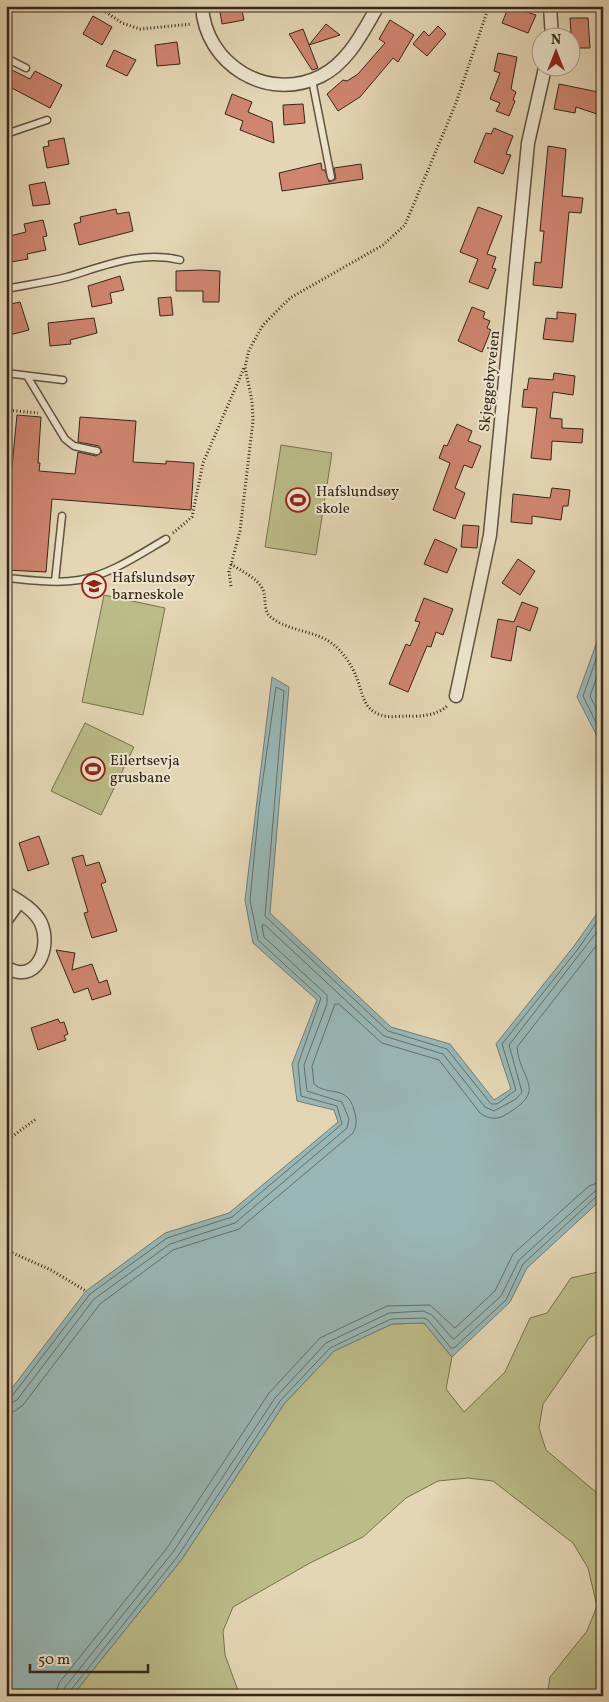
<svg xmlns="http://www.w3.org/2000/svg" width="609" height="1702" font-family="Vollkorn,serif">
	<style>
		.green { fill: #bbbc88; stroke: #787050 }
		.water { fill: #98b7b6; stroke: #717d77 }
		.lines { fill: none; stroke-linecap: round; stroke-linejoin: round }
		.shore { stroke: #676e68; stroke-width: 1 }
		.building { fill: #cf8570; stroke: #362519 }
		.lane-casing { stroke: #625140; stroke-width: 9 }
		.street-casing { stroke: #625140; stroke-width: 15 }
		.path { stroke: #362519; stroke-width: 3; stroke-dasharray: 1 2.5; stroke-linecap: butt }
		.lane { stroke: #ede4ce; stroke-width: 6 }
		.street { stroke: #ede4ce; stroke-width: 12 }
		.labels { text-anchor: middle; stroke-width: 4; stroke-linejoin: round; paint-order: stroke }
		.street-label { font-size: 15px; fill: #362519; stroke: #ede4ce }
		.poi-label { font-size: 15px; fill: #362519; stroke: #ede4ce; text-anchor: start }
	</style>
	<rect width="100%" height="100%" fill="#e4d6b4"/>
	<filter id="stains"><feTurbulence type="fractalNoise" baseFrequency=".004" numOctaves="4"/><feColorMatrix values="0 0 0 0 .2 0 0 0 0 .09 0 0 0 0 .02 0 0 0 .5 -.17"/></filter>
	<radialGradient id="worn" r=".72"><stop offset=".6" stop-color="#630" stop-opacity="0"/><stop offset="1" stop-color="#630" stop-opacity=".3"/></radialGradient>
	<path class="green" d="M281,445L332,453L316,555L265,547Z
		M104,595L165,608L143,715L82,702Z
		M85,723L134,747L101,815L51,791Z
		M603,1271V1330L589,1338L543,1404L539,1428L546,1450L603,1498V1696H547L550,1677L587,1631L597,1606L588,1568L573,1543L493,1481L468,1478L438,1481L406,1498L363,1537L310,1563L233,1607L223,1631L225,1655L240,1696H72L182,1559L284,1404L334,1351L392,1324L424,1323L452,1357L446,1389L464,1412L505,1372L530,1318L547,1313L571,1278Z"/>
	<path class="water" d="M603,625V748L577,697Z
		M272,677L289,687L270,913L391,1027L450,1044L494,1100L511,1089L496,1044L574,946L603,905V1198L527,1268L510,1302L452,1357L424,1323L392,1324L334,1351L284,1404L182,1559L72,1696H6V1396L86,1291L165,1233L229,1213L338,1122L334,1110L297,1101L292,1064L317,1000L253,943L245,900Z"/>
	<g class="lines">
		<path class="shore" d="M603,640L583,696L603,737
			M603,659L590,696L603,723
			M6,1398L12,1396L90,1294L167,1238L232,1217L342,1124L337,1106L301,1096L298,1064L321,998L258,940L250,900L259,807L276,687L284,691L265,916L388,1031L447,1049L491,1104H497L516,1090L502,1044L578,949L603,913
			M6,1405L17,1400L94,1299L170,1244L235,1223L347,1128L349,1119L342,1102L307,1091L304,1065L327,1004V995L264,937L262,925H265L384,1036L443,1054L485,1107L494,1111L516,1099L522,1092L509,1045L603,924
			M6,1412L15,1411L23,1405L100,1304L173,1250L239,1229L353,1133C357,1125 357,1119 354,1110C347,1084 329,1097 314,1084L312,1066L335,1004H339L382,1043L439,1060L480,1113C488,1119 497,1120 505,1115C549,1090 520,1081 517,1047L603,937
			M55,1696L59,1683L167,1548L269,1393L320,1338L387,1306L430,1305L455,1328L495,1291L513,1254L589,1186L603,1181
			M62,1696L65,1687L173,1552L275,1398L326,1343L389,1313L423,1311L432,1315L452,1338L454,1339L501,1296L519,1260L594,1192L603,1189
			M69,1696L70,1691L178,1556L280,1401L330,1348L391,1319L424,1318L428,1320L451,1348H454L506,1300L523,1264L597,1196L603,1195"/>
	</g>
	<path class="building" d="M219,6H241L244,20L222,24Z
		M509,6L536,15L528,33L502,23Z
		M93,16L112,27L102,45L83,34Z
		M570,18H588L590,48H572Z
		M390,20L414,35L398,62L393,58L360,97L338,111L327,94L343,80L347,81L358,74L385,43L379,39Z
		M326,24L340,35L309,45Z
		M438,26L446,34L427,56L413,44L424,31L429,36Z
		M303,29L318,68L312,70L289,34Z
		M177,42L180,64L157,66L155,45Z
		M114,50L136,60L127,76L106,66Z
		M498,53L517,57L511,89L516,92L513,100L515,101L509,116L496,111L500,103L490,99L500,73L494,71Z
		M6,67L30,79L35,71L62,85L50,108L6,85Z
		M559,84L603,93V116L576,107L575,113L554,109Z
		M232,94L252,102L248,112L272,122L274,143L240,130L243,121L225,114Z
		M303,104L305,123L284,125L283,105Z
		M494,128L513,136L506,154L511,155L503,174L474,162L486,133L491,134Z
		M64,138L69,164L47,168L43,147L49,146L48,141Z
		M548,146L566,149L562,196L583,198L581,213L569,212L562,288L533,285L535,262L541,263L544,231H540Z
		M321,163L322,170H325L329,182L336,179L334,168L361,164L363,179L282,191L279,173Z
		M45,182L50,204L33,206L29,185Z
		M478,207L502,216L487,254L496,257L492,268L496,269L488,289L469,282L478,259L460,252Z
		M116,209L117,214L129,212L133,231L79,245L74,224L81,222L80,217Z
		M43,220L47,236L43,237L46,250L27,254L28,259L6,263V237L26,232L24,224Z
		M201,270L220,271L219,302H203V291H176V271Z
		M120,276L124,290L110,293L112,303L92,307L88,286Z
		M171,297L173,315L160,316L158,298Z
		M20,302L29,330L6,336V305Z
		M472,307L485,312L483,318L490,321L487,328L491,330L482,352L458,341Z
		M557,312L576,314L573,342L543,339L546,318L557,319Z
		M94,318L97,333L70,340L71,344L50,346L48,323Z
		M554,373L575,376L573,395L553,392L550,418L562,419V428L583,429L582,443L552,441L551,460L531,458L537,408L522,407L524,389L527,390L529,378L553,380Z
		M17,415L41,417L38,463H40L39,471L75,474L78,452L96,456L102,452L99,446L78,442L80,417L136,421L133,462L166,464V461L194,463L191,510L52,499L46,572L6,570V528Z
		M457,424L472,431L468,441L481,446L472,468L464,465L455,488L465,493L455,519L433,510L450,463L439,458L444,445L447,446Z
		M552,488L570,490L568,506H563L561,520L532,516V524L511,522L513,494L550,498Z
		M463,525L479,526L477,548L461,547Z
		M435,539L457,549L447,573L424,564Z
		M518,559L535,571L520,595L502,583Z
		M424,598L453,609L443,635L436,632L431,647L427,646L408,692L389,684L406,644L410,646L420,622L415,621Z
		M522,602L538,608L530,631L517,626L511,661L491,657L498,619L514,622Z
		M39,836L49,864L28,871L19,843Z
		M83,855L86,866L99,862L106,882L101,884L117,931L92,938L84,913L88,912L72,858Z
		M56,950L75,953L72,970L92,964L99,983L107,980L111,994L92,1000L88,988L74,993Z
		M58,1019L60,1023L64,1022L68,1034L64,1036L66,1040L38,1050L31,1028Z"/>
	<g class="lines">
		<g class="lane-casing">
			<path id="lane" d="M6,58L26,68
				M312,80L331,177
				M6,134L47,120
				M6,289C26,285 47,282 67,277C104,266 141,250 180,260
				M6,373L63,380
				M27,376L65,439L74,446L97,451
				M6,578C30,580 56,584 79,580C110,575 140,554 166,539
				M55,581L62,516"/>
		</g>
		<g class="street-casing">
			<path id="street" d="M202,6C205,64 267,103 321,76C349,62 363,31 378,6
				M550,6L552,38
				M456,696L490,535L528,143L545,68
				M6,893C19,901 34,909 41,923C52,948 36,986 6,967
				M6,920L19,902"/>
		</g>
		<path class="path" d="M97,6L122,23L140,29L192,24
			M6,410L38,413
			M6,451V464
			M173,533L192,517L203,463L244,368
			M231,564C241,571 258,578 263,590C267,600 262,611 272,618C290,632 316,630 334,645C343,652 352,666 356,676C363,692 362,709 381,715C389,718 400,716 408,716C420,717 438,715 447,706
			M231,586L229,572L240,531L253,421L252,401L245,367L249,350L263,325L290,298L383,245L405,225L456,103L489,6
			M6,1141L36,1119
			M6,1250L51,1270L86,1291"/>
		<use href="#lane" class="lane"/>
		<use href="#street" class="street"/>
	</g>
	<defs>
		<g id="stadium-ring" transform="scale(1.25)"><circle r="9.5" fill="#ede4ce" stroke="#8f2418" stroke-width="1.5"/><path d="M0-5a6.5 5 0 1 0 0 10a6.5 5 0 1 0 0-10ZM-3.5-1.8h7v3.6h-7Z" fill="#8f2418"/></g>
		<g id="school-ring" transform="scale(1.25)"><circle r="9.5" fill="#ede4ce" stroke="#8f2418" stroke-width="1.5"/><path d="M0-5L7-2L0 1L-7-2ZM-4 1L0 2.5L4 1V4Q0 6-4 4Z" fill="#8f2418"/></g>
	</defs>
	<g fill-rule="evenodd">
		<use href="#stadium-ring" x="298" y="500"/>
		<use href="#school-ring" x="94" y="586"/>
		<use href="#stadium-ring" x="93" y="769"/>
	</g>
	<g class="labels">
		<g class="street-label">
			<text transform="translate(489 381) rotate(-84)" y="5">Skjeggebyveien</text>
		</g>
		<g class="poi-label">
			<text x="316" y="496">Hafslundsøy<tspan x="316" dy="17">skole</tspan></text>
			<text x="112" y="582">Hafslundsøy<tspan x="112" dy="17">barneskole</tspan></text>
			<text x="110" y="765">Eilertsevja<tspan x="110" dy="17">grusbane</tspan></text>
		</g>
	</g>
	<rect width="609" height="1702" fill="none" stroke="#e4d6b4" stroke-width="25"/>
	<rect x="8" y="8" width="594" height="1687" fill="none" stroke="#362519" stroke-width="2.5"/>
	<rect x="12" y="12" width="584" height="1677" fill="none" stroke="#362519"/>
	<g transform="translate(556 52)"><circle r="24" fill="#ede4ce" stroke="#a49886"/>
	<path d="M0-4L9 19L0 12L-9 19Z" fill="#8f2418"/>
	<text y="-8" font-size="14" font-weight="bold" text-anchor="middle" fill="#362519">N</text>
	</g>
	<path d="M30 1664v8h118v-8" fill="none" stroke="#362519" stroke-width="2.5"/>
	<text x="38" y="1664" font-size="15" fill="#362519" stroke="#ede4ce" stroke-width="4" paint-order="stroke">50 m</text>
	<rect width="100%" height="100%" filter="url(#stains)"/>
	<rect width="100%" height="100%" fill="url(#worn)"/>
</svg>
